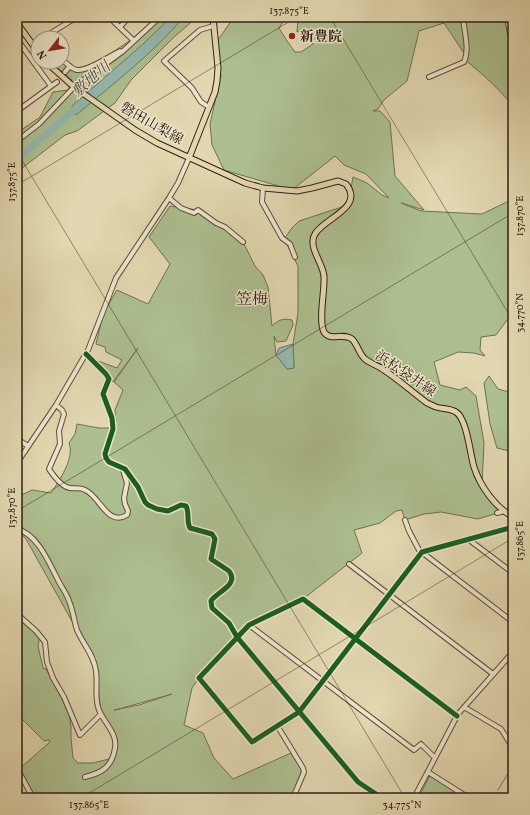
<svg xmlns="http://www.w3.org/2000/svg" width="530" height="815" font-family="Vollkorn,'Noto Serif JP',serif">
	<style>
		.green { fill: #adbf90; stroke: #6f7052; fill-rule: evenodd }
		.water { fill: #95b9af; stroke: #6d7c71 }
		.lines { fill: none; stroke-linecap: round; stroke-linejoin: round }
		.stream { stroke: #6d7c71; stroke-width: 1 }
		.river { stroke: #95b9af; stroke-width: 7 }
		.minor-casing { stroke: #5d4e3a; stroke-width: 6 }
		.major-casing { stroke: #312013; stroke-width: 7 }
		.minor { stroke: #ece5cc; stroke-width: 4 }
		.major { stroke: #e2d7b0; stroke-width: 5 }
		.cycleway-casing { stroke: #ece5cc; stroke-width: 8 }
		.cycleway { stroke: #1b5e20; stroke-width: 5 }
		.ticks { fill: none; stroke: #312013; stroke-width: 1; stroke-opacity: 0.45 }
		.poi-dot { fill: #8f2418; stroke: #ece5cc; stroke-width: 1.5 }
		.labels { text-anchor: middle; stroke-width: 3; stroke-linejoin: round; paint-order: stroke }
		.poi-label { font-size: 14px; font-weight: bold; fill: #312013; stroke: #ece5cc; text-anchor: start }
		.street-label { font-size: 14px; fill: #312013; stroke: #ece5cc }
		.water-label { font-size: 15px; font-style: italic; fill: #4f4e42; stroke: #ece5cc }
		.quarter-label { font-size: 16px; fill: #312013; stroke: #ece5cc }
		.neatline { fill: none; stroke: #312013; stroke-width: 1.5 }
		.ticks-label { font-size: 10px; text-anchor: middle; fill: #312013 }
	</style>
	<rect width="100%" height="100%" fill="#e2d7b0"/>
	<filter id="stains"><feTurbulence type="fractalNoise" baseFrequency=".005" numOctaves="4"/><feColorMatrix values="0 0 0 0 .2 0 0 0 0 .09 0 0 0 0 .02 0 0 0 .5 -.17"/></filter>
	<radialGradient id="worn" r=".72"><stop offset=".6" stop-color="#630" stop-opacity="0"/><stop offset="1" stop-color="#630" stop-opacity=".3"/></radialGradient>
	<path class="green" d="M157,17H197L173,38L131,80L115,103L77,131L65,135L17,172V133L40,117L53,92L68,90L72,80L50,62H62V58L75,70L100,61L132,39Z
		M229,17H283L284,20L279,28L287,41L295,52H301L313,44L304,28L297,32L298,17H510L508,27L513,34V106C498,88 483,74 465,60L466,56L444,23L419,31L407,81L384,100L378,109L373,111H380L390,122L395,176L424,210L401,203L421,211L482,214L513,199V312L496,335L481,337L480,350L485,356L474,353L458,352L434,362L440,385L460,390L466,387L476,396L484,443L482,485L504,511L478,519L441,512L424,514L405,520L402,510L396,511L380,523L354,530L362,553L303,599L276,612L243,631L199,678L192,688L184,725L203,733L214,758L233,779L291,753L304,772L293,798H32L18,770L50,742L49,740L44,741L17,714V614L40,635L38,646L43,668L46,669L59,693L69,714L71,727V738L73,758L78,763H93L113,758L116,745L101,714L96,671L83,641L26,539L17,530V497L32,490L51,493C59,481 75,458 69,443L75,434L77,424L99,428H109L116,422L115,410L123,390L114,382L138,348L113,382L98,361L117,368L122,360L106,352L105,347L96,344L103,314L117,290L148,304L170,264L149,237L170,206L198,210L243,242L255,266L263,275L268,287L272,326C278,320 283,318 292,320L293,325L286,341L277,342L274,336L276,355L287,369L294,368L293,344L298,313V266L284,239L292,228L299,221L348,205L353,177L367,183L382,195L389,198L366,174L344,165L335,156L292,190L224,170L212,145L210,124L221,75L215,44L232,20ZM172,694L139,705L114,710H115Z
		M489,376L498,389L509,392L513,386V452L497,448L490,424L484,383Z
		M430,775L466,798H425L420,795Z"/>
	<path class="water" d="M171,17H184C152,54 113,84 76,115L72,112V106L142,45Z
		M293,344L294,368L287,369L276,355L279,348Z"/>
	<g class="lines">
		<path class="stream" d="M498,790L513,765"/>
		<path class="river" d="M17,159L79,106"/>
		<g class="minor-casing">
			<path id="minor" d="M109,17L134,41
				M507,17L510,34L513,40
				M120,27L129,17
				M43,38L77,17
				M17,39L32,60L51,86
				M62,59C66,63 71,69 77,70C89,71 109,56 120,51
				M65,72L70,66
				M429,77L464,62C470,49 464,32 463,17
				M209,107L201,102L192,88L164,61L200,30L213,26
				M17,111L57,82
				M17,141L39,124L74,87L122,52L160,17
				M263,188L262,202L282,238L290,244L295,257
				M169,198L181,208L194,213L198,210L216,223L225,227L243,242
				M86,354L106,374L109,379L103,394L112,418L113,429L105,454L106,458L109,462L125,469L138,487L145,502L148,505L157,509L168,511L181,505L186,506C190,513 186,521 190,528L212,534L215,539L211,559L229,571C240,585 216,592 211,601L212,608L229,623L237,637L358,782L382,798
				M56,405L62,410L64,414L59,431L60,444L49,469C53,475 62,487 70,488C75,489 80,487 85,490C100,496 107,527 127,515L128,511L125,504L124,498L127,483L122,467
				M17,439L28,446
				M17,463L56,405L88,350L116,278L169,198L178,183L189,158
				M497,513L504,511
				M405,520L409,531L419,550L513,622
				M17,529C38,534 50,565 59,582C62,588 67,594 69,601C73,610 74,621 77,630C83,644 94,655 96,671C98,684 94,698 99,710C104,723 118,734 115,748C112,767 102,773 85,777
				M468,539L513,573
				M349,564L493,674
				M17,614L36,631L45,642L47,662L53,678L64,697L80,735L101,714
				M249,625L414,750L421,744L435,758
				M464,707L501,729L513,748
				M457,716L303,599L249,625L199,678L252,742L299,712L422,552L513,527
				M278,727L303,768L304,772L293,798
				M18,770L33,798
				M428,772L469,798
				M414,798L458,714L513,652"/>
		</g>
		<g class="major-casing">
			<path id="major" d="M17,23L38,52
				M46,62L74,87L135,130L157,143L245,183L263,188L297,191L312,188L338,181L346,184C365,208 324,218 315,234C307,247 324,264 324,277C325,290 318,321 324,332C330,342 344,332 352,339C358,345 359,354 365,359C370,363 376,365 381,368C397,378 412,392 427,403C430,404 433,406 436,407C442,409 450,408 456,412C467,419 470,454 474,467C480,486 495,507 513,517
				M189,158L215,92L217,81L218,68L213,17"/>
		</g>
		<use href="#minor" class="minor"/>
		<use href="#major" class="major"/>
		<g class="cycleway-casing">
			<path id="cycleway" d="M86,354L106,374L109,379L103,394L112,418L113,429L105,454L106,458L109,462L125,469L138,487L145,502L148,505L157,509L168,511L181,505L186,506C190,513 186,521 190,528L212,534L215,539L211,559L229,571C240,585 216,592 211,601L212,608L229,623L237,637L358,782L382,798
				M457,716L303,599L249,625L199,678L252,742L299,712L422,552L513,527"/>
		</g>
		<use href="#cycleway" class="cycleway"/>
	</g>
	<path class="ticks" d="M330,17L513,321M17,152L405,798M17,185L297,17M17,511L513,213M81,798L513,538"/>
	<circle class="poi-dot" cx="292" cy="36" r="4"/>
	<g class="labels">
		<g class="poi-label">
			<text x="300" y="41">新豊院</text>
		</g>
		<g class="street-label">
			<text transform="translate(152 123) rotate(30)" y="5">磐田山梨線</text>
			<text transform="translate(406 373) rotate(34)" y="5">浜松袋井線</text>
		</g>
		<g class="water-label">
			<text transform="translate(91 79) rotate(-41)" y="5">敷地川</text>
		</g>
		<g class="quarter-label">
			<text x="252" y="304">笠梅</text>
		</g>
	</g>
	<rect width="530" height="815" fill="none" stroke="#e2d7b0" stroke-width="44"/>
	<g transform="translate(50 50) rotate(239)"><circle r="19" fill="#ece5cc" stroke="#a19682"/>
	<path d="M0-3L7 15L0 10L-7 15Z" fill="#8f2418"/>
	<text y="-6" font-size="11" font-weight="bold" text-anchor="middle" fill="#312013">N</text>
	</g>
	<rect x="22" y="22" width="486" height="771" class="neatline"/>
	<g class="ticks-label">
		<text x="289" y="14">137.875°E</text>
		<text transform="translate(11 182) rotate(-90)" y="4">137.875°E</text>
		<text transform="translate(519 216) rotate(-90)" y="4">137.870°E</text>
		<text transform="translate(519 313) rotate(-90)" y="4">34.770°N</text>
		<text transform="translate(11 508) rotate(-90)" y="4">137.870°E</text>
		<text transform="translate(519 541) rotate(-90)" y="4">137.865°E</text>
		<text x="89" y="808">137.865°E</text>
		<text x="402" y="808">34.775°N</text>
	</g>
	<rect width="100%" height="100%" filter="url(#stains)"/>
	<rect width="100%" height="100%" fill="url(#worn)"/>
</svg>
